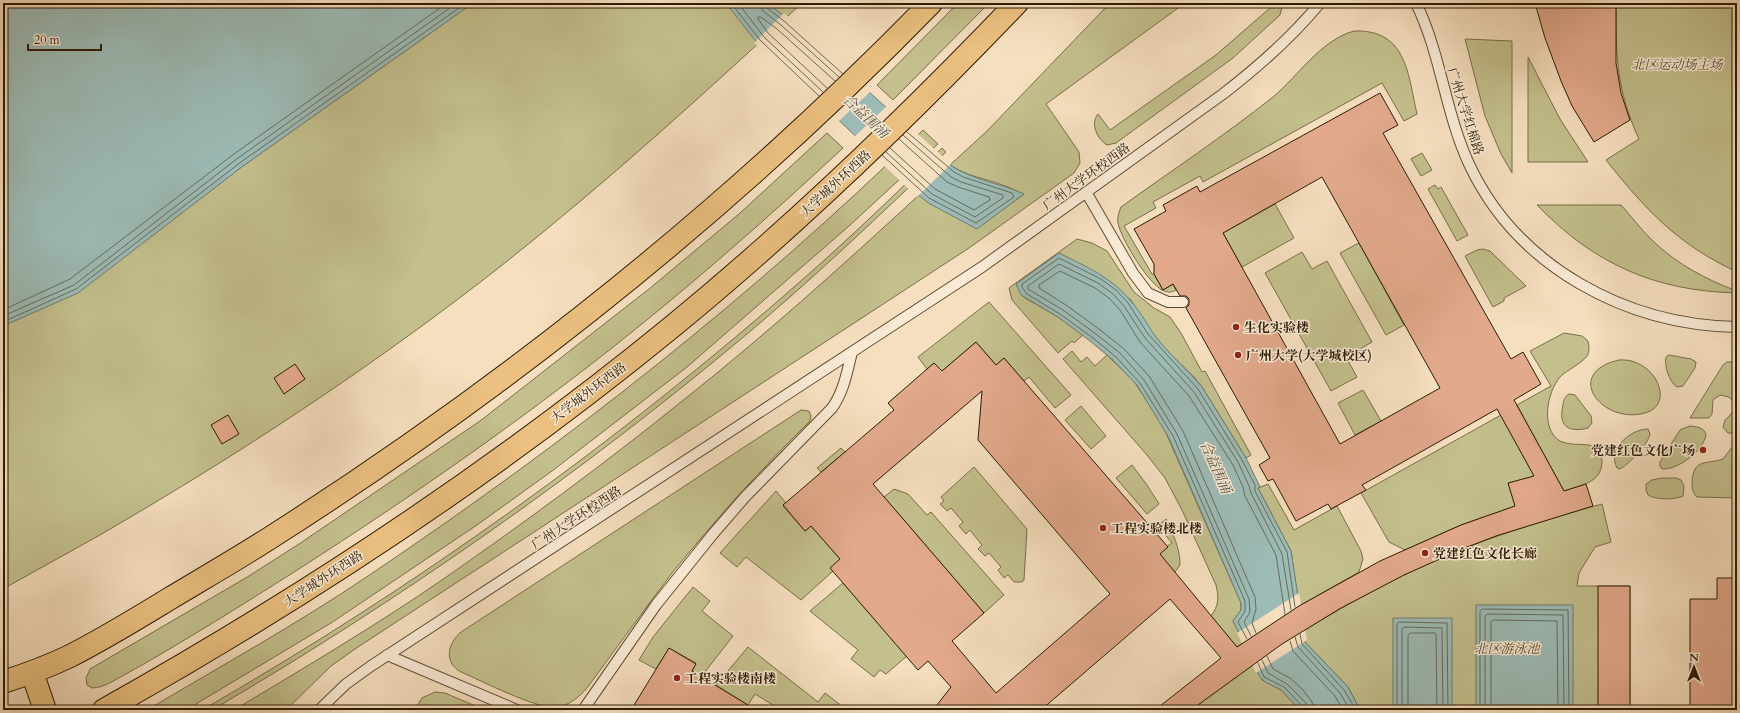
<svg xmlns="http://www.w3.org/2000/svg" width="1740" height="713" font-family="Cardo,'Noto Serif SC',serif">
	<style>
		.green { fill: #c3c08d; stroke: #786e48 }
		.water { fill: #9dbcb7; stroke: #707c6f }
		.pier { fill: #f6dfbf }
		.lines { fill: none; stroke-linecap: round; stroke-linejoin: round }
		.shore { stroke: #646c5c; stroke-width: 1 }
		.building { fill: #e2a98c; stroke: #2c1b02; fill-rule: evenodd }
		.lane-casing { stroke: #5e4c31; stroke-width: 12 }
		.primary-casing { stroke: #2c1b02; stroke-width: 24 }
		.lane { stroke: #f9ead5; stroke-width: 10 }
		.primary { stroke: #ebc080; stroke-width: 22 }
		.poi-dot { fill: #8f2418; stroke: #f9ead5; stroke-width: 1.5 }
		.labels { text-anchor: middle; stroke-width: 3; stroke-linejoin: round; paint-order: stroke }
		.park-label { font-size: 13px; font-style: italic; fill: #594d2c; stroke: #f9ead5 }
		.street-label { font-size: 13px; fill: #2c1b02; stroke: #f9ead5 }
		.poi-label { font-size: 13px; font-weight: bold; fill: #2c1b02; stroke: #f9ead5; text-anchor: start }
		.water-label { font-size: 14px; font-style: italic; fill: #545341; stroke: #f9ead5 }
	</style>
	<rect width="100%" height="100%" fill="#f6dfbf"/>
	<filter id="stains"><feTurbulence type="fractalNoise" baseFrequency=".005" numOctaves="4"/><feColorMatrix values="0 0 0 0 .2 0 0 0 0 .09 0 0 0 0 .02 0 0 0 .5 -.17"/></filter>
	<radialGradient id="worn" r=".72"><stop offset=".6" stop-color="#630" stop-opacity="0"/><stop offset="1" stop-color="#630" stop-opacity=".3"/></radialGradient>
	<path class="green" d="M473,3H802C704,94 606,183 501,266C385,357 261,440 134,515C91,541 47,564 3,589V326L78,292L243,166Z
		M958,3H989L893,100L877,85Z
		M1110,3H1185L1046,104L1079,152L1080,163L1074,173L969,248L358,647L331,666L286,710H234C304,668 375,626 442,580C524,523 604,464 681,402C763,337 841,267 919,195L931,204L977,228L1023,195C1002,180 972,180 950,165L988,130Z
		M1267,3H1281L1282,7L1280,15L1233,58L1116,143L1107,145C1097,139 1090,123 1098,114L1110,130L1216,55L1270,8Z
		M1616,3H1737V272C1677,244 1646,210 1606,160L1639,139C1616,89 1616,57 1616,3Z
		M1354,31C1407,29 1408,75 1417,114L1404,121L1382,83L1203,182L1200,176L1153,202L1156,208L1124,226L1152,274H1154L1163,290L1173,284L1176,290C1173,292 1169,293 1164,291C1149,285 1121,239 1118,223C1117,218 1119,212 1121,207C1171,171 1224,136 1273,97C1299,75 1321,40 1354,31Z
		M1465,39L1512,41V173L1501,154L1485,116Z
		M1528,57L1560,119L1588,162H1528Z
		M923,130L938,144L849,226L687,367L552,471L477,525L331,623L186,710H147C221,666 297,624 368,576C566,443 753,296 923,130Z
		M827,133L843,148C770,216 695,282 617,344C488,446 351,538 211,624C183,641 155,658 126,674C116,679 104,688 92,688L87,685L86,678L90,669L249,576L299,544L480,421L649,289L739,214Z
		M942,148L946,152C881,214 816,276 747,334C580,474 400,600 212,710H202C416,587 618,442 802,280C851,237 897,193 942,148Z
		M1422,153L1432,170L1421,176L1411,159Z
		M1435,185L1438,189L1441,187L1468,235L1457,241L1428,189Z
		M1275,204L1294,238L1242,267L1223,233Z
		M1537,205H1621C1632,217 1642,231 1654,242C1677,264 1707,280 1737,291V293C1655,291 1594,264 1537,205Z
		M1077,239L1092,243L1107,251L1134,292L1154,308L1170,317L1181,333L1202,372L1205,371L1251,455L1246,458L1202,387L1194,377L1167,351L1151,332L1131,300L1059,253L1016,284L1025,298L1058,317L1083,335L1074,343L1072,341L1058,353L1012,300L1009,288Z
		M1359,243L1404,325L1386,335L1340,253Z
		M1483,249L1490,251L1526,286L1504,298V301L1493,307L1465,256L1477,250Z
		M1302,252L1312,269L1327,261L1372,342L1346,357L1357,377L1331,391L1265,273Z
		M989,302L1071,395L1055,408L1029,377L1024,381L1004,358L996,365L976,342L942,371L934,363L927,369L918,357Z
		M1564,333L1582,336L1588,341C1589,346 1590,351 1587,356C1580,365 1568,369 1560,377C1547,392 1540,429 1560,441C1570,446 1583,443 1594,446C1599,450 1602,454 1602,461C1602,483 1581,485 1564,491L1517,405L1551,386L1530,351Z
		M1072,351L1081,362L1087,357L1095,366L1107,355L1133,380L1162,424L1241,603V610L1233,621L1244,642L1237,647L1211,616C1219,605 1219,598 1216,585L1182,510L1165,478L1147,455L1063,359Z
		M1669,355L1691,359L1696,362L1695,368L1683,386L1677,387C1669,382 1664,365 1666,357Z
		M1619,360C1654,357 1677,404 1645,413C1602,425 1562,373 1619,360Z
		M1727,362H1737V433H1728L1723,427L1725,420C1731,414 1736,411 1734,402L1729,397L1720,395L1713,400L1712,414L1709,418H1690L1723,365Z
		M1363,390L1381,421L1355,435L1338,403Z
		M1569,394L1575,395L1591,416L1592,423L1588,428C1568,433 1558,426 1563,405C1564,400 1564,397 1569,394Z
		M1081,406L1106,436L1091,449L1065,420Z
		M801,410L809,411L811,416L810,421C761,469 715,520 672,573C643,611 615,650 587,688C579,697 569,706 556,707C538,710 480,680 461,672C443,662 448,643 461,632Z
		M1501,415L1545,496L1461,525L1405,550L1389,542L1361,493Z
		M1690,426C1697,427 1704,427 1706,435C1703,451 1678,470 1662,469L1660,466V462L1680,430Z
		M1648,429L1650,434C1648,445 1629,464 1620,469L1617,468C1607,450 1630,429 1648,429Z
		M1733,446H1737V498L1697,497C1693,494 1692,488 1692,483C1693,457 1707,465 1723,459Z
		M841,448L845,452L821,472L817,468Z
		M1132,465L1147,485L1159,504L1147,514L1116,478Z
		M974,467L1027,529L1024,580L1022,582H1014L1008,575L1004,578L998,570L1001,567L989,553L985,556L978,549L982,545L970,530L966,534L959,526L963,522L951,508L947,511L940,504L944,501L941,497Z
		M1662,478H1676L1681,480L1684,486L1683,496C1675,500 1656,500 1648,495L1646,490V484L1652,480Z
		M1268,484L1294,530L1337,506L1361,551L1363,559L1359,572L1299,606L1291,551L1258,488Z
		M894,489L908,494L927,515L931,512L1004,595L984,613L884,497Z
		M776,491L786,503L783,506L805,531L811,526L840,559L833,571L801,600L746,557L737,567L720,553Z
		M1602,504L1611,542L1595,547L1579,573L1577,586H1630V710H1360L1348,687L1305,642L1303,631C1354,600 1407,571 1463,549C1508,531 1555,517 1602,504Z
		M1166,519C1173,534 1180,548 1180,565L1175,572L1158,553L1172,543L1158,526Z
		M843,583L907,656L886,674L880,670L874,677L851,659L858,650L810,611Z
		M693,587L710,601L702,611L733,636L701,677L692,671L696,663L669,648L656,669L639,660L653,637Z
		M748,647L818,702L825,693L847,710H781L755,694L748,705L716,685Z
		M1254,664L1262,680L1281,690L1300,710H1191Z
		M435,692L445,693L485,710H415L422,698Z"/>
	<path class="water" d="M3,3H473L243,166L78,293L3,326Z
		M726,3H767L787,18L950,165C972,180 1000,183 1024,194L977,229L930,204L918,195L757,43Z
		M1059,253C1085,266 1111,277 1130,300C1142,313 1149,329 1160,342C1173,358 1189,371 1202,387L1246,458L1260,487L1258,488L1291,551L1305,642L1348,687L1360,710H1300L1281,690L1265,682L1260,677L1233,621L1241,610V603L1169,438L1137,385L1113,360L1090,341L1058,317L1021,295L1016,284Z
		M1476,605H1573V710H1476Z
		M1393,618H1452V710H1393Z"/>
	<path class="pier" d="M784,13L871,91L838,122L754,43Z
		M887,106L951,164L917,197L854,137Z
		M1299,593L1307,640L1256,673L1237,633Z"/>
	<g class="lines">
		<path class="shore" d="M731,3L760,40L819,96
			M738,3L764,37L823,92
			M760,3L763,11L781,25L839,77
			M766,3L767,8L784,21L843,74
			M827,88L768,33L758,19V17H761L777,29L835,81
			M890,148L935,189L974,210L990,200L989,197L958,187L947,182L899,139
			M886,152L932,194L975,217L1003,198V195L961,182L951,177L903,135
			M882,155L929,198L976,223L1014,197L1012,193L963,177L954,172L907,132
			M3,310L70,279L234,154L447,3
			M3,316L74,285L238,158L457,3
			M3,322L76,289L241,162L466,3
			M1256,633L1252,623L1256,609L1255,597L1183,431L1149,376L1124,349L1099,329L1066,305L1039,288V285L1060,271L1095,288L1109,298L1120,310L1140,342L1189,396L1233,465L1243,487L1245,496L1276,555L1285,614
			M1300,634L1302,644L1344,690L1356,710
			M1251,636L1244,622L1250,612L1249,599L1177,434L1144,380L1120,353L1096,334L1063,310L1028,289V286L1059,264L1098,283L1113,294L1124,306L1145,338L1194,392L1238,462L1249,486L1251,493L1282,554L1291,610
			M1295,637L1298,647L1340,693L1350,710
			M1247,639L1238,622L1245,611V601L1173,436L1140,383L1116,357L1093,338L1060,314L1027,294L1022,287V284L1059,258L1101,279L1116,290L1128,303L1148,334L1198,389L1242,460L1255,485V491L1287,552L1295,607
			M1290,641L1293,651L1335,696L1343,710
			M1267,656L1273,669L1290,678L1303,690L1312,702L1314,710
			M1262,660L1268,673L1287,684L1306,703L1308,710
			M1258,663L1264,677L1284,687L1302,706L1303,710
			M1397,710V624L1399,622L1447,623L1448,710
			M1402,710V629L1404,627L1442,628L1443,710
			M1408,710V635L1410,633H1435L1436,634L1437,710
			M1480,710V611L1482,609L1568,610L1569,710
			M1485,710V616L1487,614L1563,615L1564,710
			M1491,710V622L1493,620L1557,621L1558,710"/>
	</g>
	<path class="building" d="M1535,3H1616V63L1621,93L1630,120L1594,142L1572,106L1561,81L1545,38Z
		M1380,93L1398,125L1383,133L1511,359L1523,352L1541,384L1514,400L1564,491L1586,484L1593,506L1496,536L1462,549L1404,575L1341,608L1282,644L1191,710H1155L1221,658L1170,599L1041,710H933L951,687L928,661L918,670L830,568L840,559L811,526L805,531L783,505L894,410L888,403L934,363L942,371L976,342L996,365L1004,358L1168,547L1160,554L1237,647L1299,606L1380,561L1461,525L1515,506L1508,483L1534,476L1497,409L1362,485L1366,490L1331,509L1328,504L1296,521L1273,479L1268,481L1259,465L1270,458L1186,308L1189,305V299L1186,296H1180L1173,284L1163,290L1154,274V264L1134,229L1166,211L1163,205L1197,186L1200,192ZM1322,177L1440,388L1340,444L1223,233ZM982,391L978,440L1110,594L996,693L952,641L984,613L873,484Z
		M295,364L305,379L284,394L274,378Z
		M228,415L239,434L222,444L211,425Z
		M1717,578H1737V710H1690V599H1717Z
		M1598,586H1630V710H1598Z
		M669,648L696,664L692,671L756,710H631Z"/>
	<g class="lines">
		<g class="lane-casing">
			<path id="lane" d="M1416,3C1441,54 1445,112 1469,164C1517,267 1626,325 1737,327
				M1086,192L1133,273L1148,293L1168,302H1183
				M387,655L517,710
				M319,710L346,684L371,666L982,267L1223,94C1258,67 1292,37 1320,3
				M583,710L656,605L713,534L745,497L832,408C844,391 847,372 852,352"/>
		</g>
		<g class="primary-casing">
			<path id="primary" d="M32,672L45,710
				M3,682C25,675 47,667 68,657C102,640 136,619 169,599C204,578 239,558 273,536C511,384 734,205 931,3
				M104,710C304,598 496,471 673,326C795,226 908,117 1017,3"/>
		</g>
		<use href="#lane" class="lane"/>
		<use href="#primary" class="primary"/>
	</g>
	<g class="poi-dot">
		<circle cx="1236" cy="327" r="4"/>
		<circle cx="1238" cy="355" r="4"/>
		<circle cx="1703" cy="450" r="4"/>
		<circle cx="1103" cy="528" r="4"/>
		<circle cx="1425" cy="553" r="4"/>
		<circle cx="677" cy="678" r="4"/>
	</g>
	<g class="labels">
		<g class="park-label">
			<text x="1677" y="69">北区运动场主场</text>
			<text x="1507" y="653">北区游泳池</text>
		</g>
		<g class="street-label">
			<text transform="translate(1466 111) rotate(72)" y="5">广州大学红棉路</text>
			<text transform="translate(1086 176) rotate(-36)" y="5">广州大学环校西路</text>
			<text transform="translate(835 183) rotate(-43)" y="5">大学城外环西路</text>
			<text transform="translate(588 392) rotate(-37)" y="5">大学城外环西路</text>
			<text transform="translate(576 517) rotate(-33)" y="5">广州大学环校西路</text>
			<text transform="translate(323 578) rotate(-33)" y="5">大学城外环西路</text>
		</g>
		<g class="poi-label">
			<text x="1244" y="332">生化实验楼</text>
			<text x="1246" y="360">广州大学(大学城校区)</text>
			<text x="1695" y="455" text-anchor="end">党建红色文化广场</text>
			<text x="1111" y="533">工程实验楼北楼</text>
			<text x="1433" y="558">党建红色文化长廊</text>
			<text x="685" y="683">工程实验楼南楼</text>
		</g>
		<g class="water-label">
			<text transform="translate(866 116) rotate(43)" y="5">合益围涌</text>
			<text transform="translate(1216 467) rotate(66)" y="5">合益围涌</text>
		</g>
	</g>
	<rect width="1740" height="713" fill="none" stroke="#f6dfbf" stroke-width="16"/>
	<rect x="4" y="4" width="1732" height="705" fill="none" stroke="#2c1b02" stroke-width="2"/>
	<rect x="8" y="8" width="1724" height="697" fill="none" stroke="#2c1b02"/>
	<g transform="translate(1694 667)" stroke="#f9ead5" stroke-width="3" paint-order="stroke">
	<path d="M0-3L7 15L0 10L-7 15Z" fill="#2c1b02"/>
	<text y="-6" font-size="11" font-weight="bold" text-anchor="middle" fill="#2c1b02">N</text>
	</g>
	<path d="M28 44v6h73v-6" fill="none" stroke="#2c1b02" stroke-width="2"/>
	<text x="34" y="44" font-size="12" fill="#2c1b02" stroke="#f9ead5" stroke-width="3" paint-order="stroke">20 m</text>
	<rect width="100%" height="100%" filter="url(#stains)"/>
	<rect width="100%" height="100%" fill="url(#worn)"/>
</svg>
